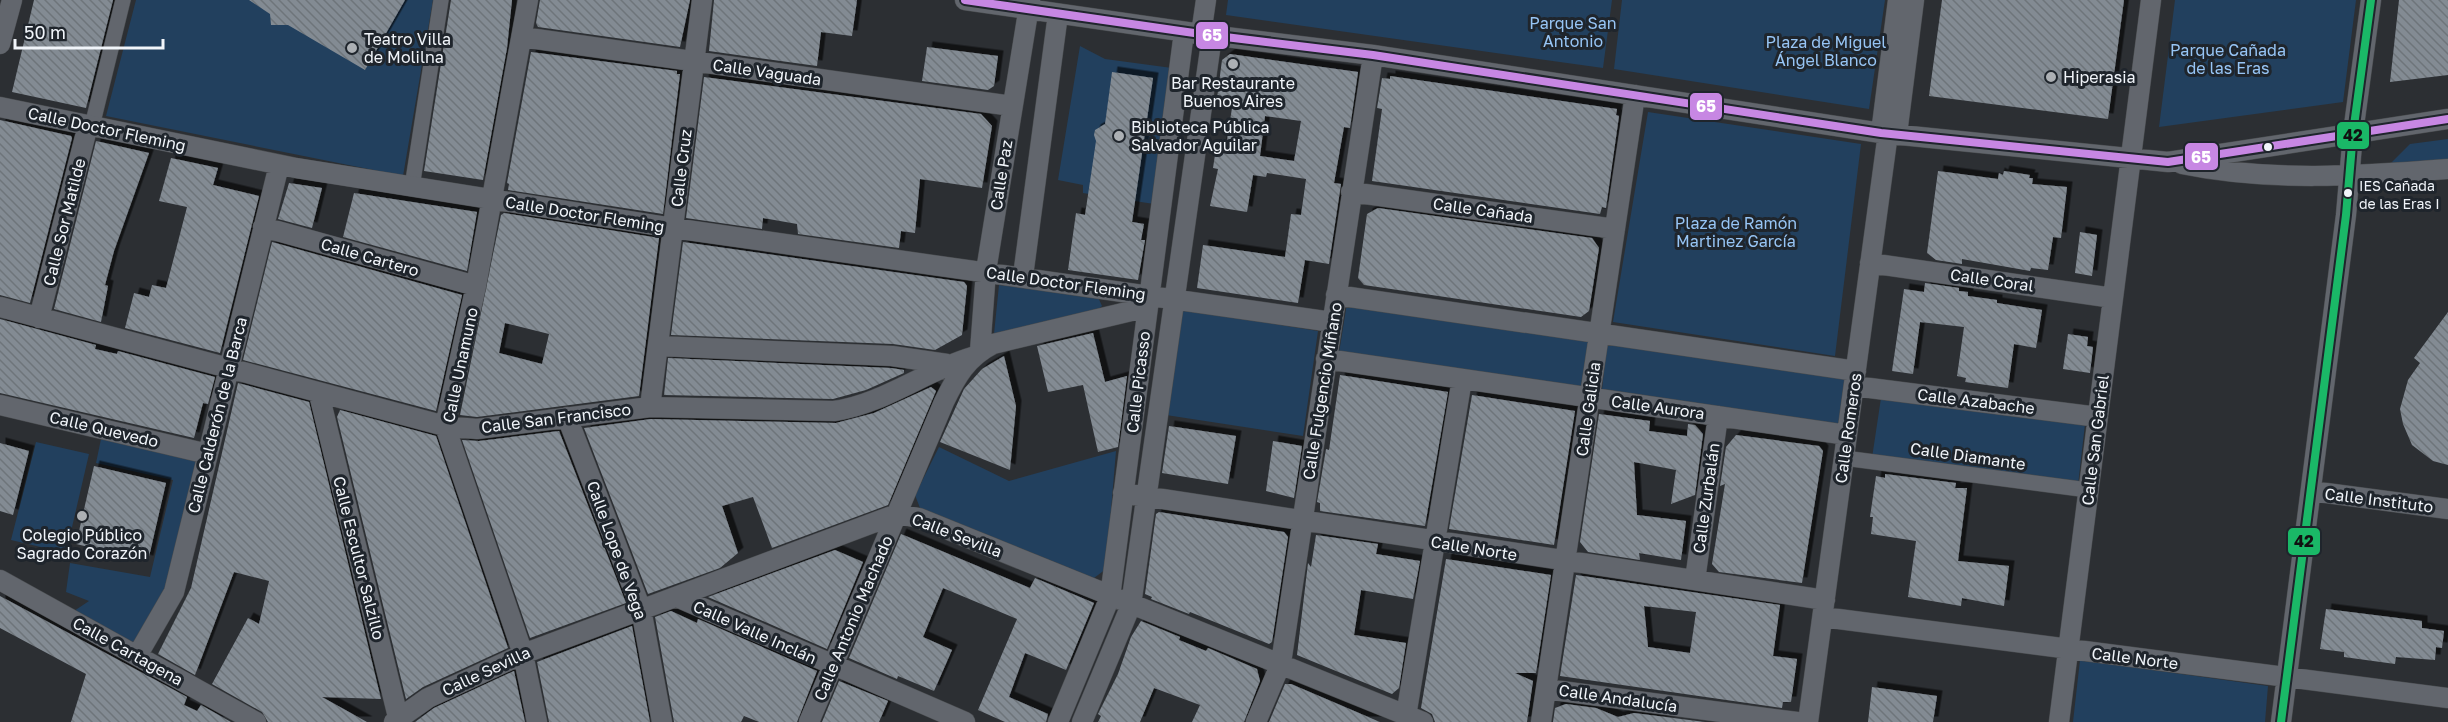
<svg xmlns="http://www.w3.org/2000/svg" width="2448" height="722" font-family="'Golos Text',sans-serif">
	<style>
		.green { fill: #22405e }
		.building { fill: url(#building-back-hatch); fill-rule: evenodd; filter: url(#shadow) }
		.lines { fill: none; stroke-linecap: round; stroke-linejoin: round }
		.pedestrian-casing { stroke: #484b4e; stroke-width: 16 }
		.minor-casing { stroke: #484b4e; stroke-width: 21 }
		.pedestrian { stroke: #62666d; stroke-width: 15 }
		.minor { stroke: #62666d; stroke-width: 20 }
		.bus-1-casing { stroke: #1f252c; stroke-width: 12 }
		.bus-2-casing { stroke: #1f252c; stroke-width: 12 }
		.bus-1 { stroke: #c787e3; stroke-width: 8 }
		.bus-2 { stroke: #1ab867; stroke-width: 8 }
		.poi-dot { fill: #acb0b4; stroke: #1f252c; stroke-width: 2 }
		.bus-dot { fill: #f1f5fa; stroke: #1f252c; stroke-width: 2 }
		.labels { text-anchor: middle; stroke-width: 6; stroke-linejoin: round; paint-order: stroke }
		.bus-label { font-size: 14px; fill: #f1f5fa; stroke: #1f252c; text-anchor: start }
		.park-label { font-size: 16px; fill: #97c5f5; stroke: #1f252c }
		.poi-label { font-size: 16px; fill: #f1f5fa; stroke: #1f252c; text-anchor: start }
		.street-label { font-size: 16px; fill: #f1f5fa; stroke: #1f252c }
		.line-badge { stroke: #1f252c; stroke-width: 2 }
		.badge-label { font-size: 16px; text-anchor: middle; font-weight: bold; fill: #fff }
		.pale-badge-label { font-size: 16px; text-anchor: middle; font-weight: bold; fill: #111 }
	</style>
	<defs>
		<pattern id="building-back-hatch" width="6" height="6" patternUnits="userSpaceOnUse" patternTransform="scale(1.5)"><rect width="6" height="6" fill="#838b93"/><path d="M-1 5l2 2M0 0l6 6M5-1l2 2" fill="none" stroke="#6e747a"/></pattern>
		<filter id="shadow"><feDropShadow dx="5.5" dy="-5.5" stdDeviation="0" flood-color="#0009"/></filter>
	</defs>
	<rect width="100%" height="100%" fill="#2c2f33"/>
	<path class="green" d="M136,0H433L403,176L106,116Z
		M1228,0H1612L1603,68L1226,15Z
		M1622,0H1885L1869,109L1614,69Z
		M2175,0H2356L2343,102L2159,127Z
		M1080,46L1105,59L1172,68L1154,204L1083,193V185L1058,180Z
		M1648,112L1861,144L1835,356L1613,322Z
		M2448,139V163L2387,167L2410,144Z
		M999,285L1097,295L1102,306L1093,314L994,334Z
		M1347,303L1592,339L1584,391L1339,353Z
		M1182,309L1318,331L1303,436L1166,415Z
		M1607,342L1846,377L1839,428L1602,390Z
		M1881,398L2085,424L2078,485L1872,458Z
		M101,439L200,462L167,588L133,645L71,613L89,601L66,592L70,563L150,577L173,480L96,463Z
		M36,442L89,454L66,553L11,540Z
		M939,447L1009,481L1116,451L1106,569L1094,578L920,508L915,495Z
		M2080,660L2268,686L2265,722H2073Z"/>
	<path class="building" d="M34,0H113L86,108L12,92Z
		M249,0H405L365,70L288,25H271L270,14Z
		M451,0H512L507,48L483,180L424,171Z
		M540,0H690L680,47L538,27L536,23Z
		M714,0H857L852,36L821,32L817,66L709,51Z
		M1942,0H2124L2108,119L1929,96Z
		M2399,0H2448V75L2390,82Z
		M927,47L998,56L994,86L988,90L922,81Z
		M531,52L677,71V74H680L663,214L508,190L509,184L507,183Z
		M1230,54L1358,72L1350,128L1344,127L1334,183L1341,184L1329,264L1305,260L1298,303L1197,288L1203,245L1285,257L1291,214L1301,215L1306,179L1267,173L1266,177L1253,175L1247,212L1210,206L1218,169L1213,168L1216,148L1220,149L1222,139L1227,140L1232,108L1216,106L1222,60ZM1265,116L1301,121L1294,161L1260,156Z
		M1112,72L1153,78L1132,222L1144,224L1141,240H1145L1138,280L1068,270L1076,213L1085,215L1096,141L1094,135L1095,130L1105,124Z
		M1390,76L1617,109L1616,115L1619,116L1606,208L1602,207L1600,214L1372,181L1382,109L1377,108L1382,78L1390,79Z
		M704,77L981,114L992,126L982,188L920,179L915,233L901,231L899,248L798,234L797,224L763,218L762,229L686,218Z
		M0,120L71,136L72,138L30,303L0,295Z
		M96,141L149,153L114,251L105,285L108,286L101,322L54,309Z
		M171,158L218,168L213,185L259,196L220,353L125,328L134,293L149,297L152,285L166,288L187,207L159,201Z
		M1938,171L1998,179L1999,173L2003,175L2004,171L2030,175L2029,178H2033L2032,184L2067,187L2061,238L2053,237L2048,270L2031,268L2030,271L1962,259V264L1936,260L1927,253Z
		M289,183L322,188L312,228L278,219Z
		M354,193L477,212L467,271L343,237Z
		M1378,208L1592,238L1599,248L1589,311L1581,317L1364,285L1358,278L1367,214Z
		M504,213L659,238L639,396L477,417L460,415L501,215ZM505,323L549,334L542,364L499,353Z
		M2080,232L2097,235L2092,276L2075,273Z
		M272,242L462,295L436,411L243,360Z
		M683,242L964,282L967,286L962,335L935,350L893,344L671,335Z
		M1925,283L1959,288V291L1968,292V296L1997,300V303L2042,310L2036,348L2014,344L2008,388L1965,382L1966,378L1957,376L1964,327L1920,322L1913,374L1892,371L1904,289L1924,292Z
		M2448,312V465L2433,461L2412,445L2403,424L2400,409L2408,380L2420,363L2414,358Z
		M0,319L96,345L95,349L117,354L118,351L215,377L208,404L203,403L194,438L0,393Z
		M1093,333L1105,382L1127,376L1118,447L1098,452L1083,385L1048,392L1037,346Z
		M2068,334L2088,337L2087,346L2093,347L2090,373L2063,369Z
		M1004,356L1016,406L1010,470L940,442L964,389L982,369Z
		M668,358L891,368L904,370V373L866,390L833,399L664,395Z
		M1340,375L1448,392L1425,526L1320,511V503L1317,502L1326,449L1329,450Z
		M238,383L309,402L381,699L322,697L367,722H268L262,712L212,684L248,618L259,624L269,581L234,572L195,675L158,654L191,588Z
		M931,387L936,391L888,505L772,548L753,497L722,506L738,553L720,568L648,594L584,428L651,419L836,423L874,413Z
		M1472,395L1575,411L1554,545L1449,529Z
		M340,410L436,436L508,648L423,687L406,699L337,417Z
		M1599,414L1650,421L1649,431L1687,436L1688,424L1695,425L1703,434L1695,495L1671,504L1676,470L1634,462L1637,515L1686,521L1681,560L1639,553L1640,560L1588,552L1580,542Z
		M1169,426L1236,436L1228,484L1162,473Z
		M559,431L626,603L530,638L462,440L479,441Z
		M1736,435L1819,446L1823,451L1802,583L1719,572L1712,564L1725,484L1720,486L1726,447Z
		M1273,441L1302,446L1294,498L1266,491Z
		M0,443L29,451L13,515L0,511Z
		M94,466L166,483L148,561L76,544Z
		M1885,474L1956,483L1955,488H1967L1958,561L2009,566L2004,606L1962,598L1961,606L1908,597L1916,541L1871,534L1873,517H1870L1876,476L1885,478Z
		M1159,512L1284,532L1288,537L1272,642L1269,644L1190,612L1189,614L1151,599L1152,597L1145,594L1156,514Z
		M901,534L1030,588L1035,578L1094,603L1066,670L1025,653L1009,697L1048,714L1046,722H1005L978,710L1017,619L943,588L923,637L952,650L934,691L898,676L897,679L849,658Z
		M1316,535L1378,544L1376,554L1420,561L1413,599L1361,590L1354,635L1406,643L1399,688L1392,694L1297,655L1308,563L1311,567Z
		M835,550L863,562L827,649L708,597Z
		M1446,559L1551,575L1536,673H1515L1533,681L1527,722H1435L1432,714L1421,708Z
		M1576,575L1780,605L1773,656L1797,659L1791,702H1783L1782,708L1560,676ZM1644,606L1696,612L1690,653L1648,647Z
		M0,596L187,697L184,705L197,711L201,705L231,722H71L86,674L0,628Z
		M2326,609L2422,621V628L2444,631L2442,648L2436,647L2435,660L2396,657L2395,664L2344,657V652L2320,649Z
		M671,611L697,623L698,619L817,671L797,722H759L744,716L741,722H674L655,617Z
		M1141,621L1180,637L1179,640L1206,651L1208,648L1257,669L1260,681L1244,722H1192L1200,705L1154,688L1140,722H1098L1101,716L1098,714L1118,674L1131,637Z
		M632,626L650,722H549L537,662Z
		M514,671L525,722H415L434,708Z
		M839,681L888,701L879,722H822Z
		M1285,684H1291L1380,722H1269Z
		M1872,687L1937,696L1933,722H1868Z
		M1566,704L1596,708L1618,717L1634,713L1705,722H1553L1555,708Z"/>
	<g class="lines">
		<g class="pedestrian-casing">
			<path id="pedestrian" d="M92,126L123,0
				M412,187L441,0
				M1844,458L2088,490"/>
		</g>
		<g class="minor-casing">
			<path id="minor" d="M528,0L476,286L445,426L523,654L537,722
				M965,0L1201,34L1373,55L1881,133L2168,162L2448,119
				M1201,34L1206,0
				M522,37L1012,106
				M0,44L12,0
				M0,107L296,168L673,228L1332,322
				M1881,133L1898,0
				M1897,134L1914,0
				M2182,164C2269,182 2360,176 2448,169
				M1351,192L1615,229
				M263,227L476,286
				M1870,263L2113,298
				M1023,276L1058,14
				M1336,295L1856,371
				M0,307L445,426L477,429L650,407L834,411C883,404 925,371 972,357
				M39,318L88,125
				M658,346L892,356L947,364
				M980,351L986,271L1030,0
				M1326,359L1847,435
				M1854,386L2098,417
				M319,394L398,717
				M0,405L208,454
				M650,407L702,0
				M567,417L641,609L662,722
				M2311,491L2448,509
				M1123,493L1825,600
				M0,580L256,722
				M1695,580L1718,416
				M677,597L965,722
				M1823,617L2448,698
				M137,656L174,592L279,165
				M1546,689L1797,722
				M394,722L428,698L523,654L897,514L919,518L1423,722
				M809,722L944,402C956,377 967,357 993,344L1148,307
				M1058,722L1110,597L1184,32
				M1082,722L1131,605L1212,36
				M1256,722L1281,663L1373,55
				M1405,722L1462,379
				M1541,722L1635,95
				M1808,722L1888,133
				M2059,722L2151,0
				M2281,722L2346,215L2353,133L2371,0"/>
		</g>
		<use href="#pedestrian" class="pedestrian"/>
		<use href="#minor" class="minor"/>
		<g class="bus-1-casing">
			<path id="bus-1" d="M965,0L1201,34L1373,55L1881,133L2168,162L2448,119"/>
		</g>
		<g class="bus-2-casing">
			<path id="bus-2" d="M2281,722L2346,215L2353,133L2371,0"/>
		</g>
		<use href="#bus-1" class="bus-1"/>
		<use href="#bus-2" class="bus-2"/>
	</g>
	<g class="poi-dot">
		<circle cx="352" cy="48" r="6"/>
		<circle cx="1233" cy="64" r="6"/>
		<circle cx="2051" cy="77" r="6"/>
		<circle cx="1119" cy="136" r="6"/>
		<circle cx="82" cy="516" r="6"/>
	</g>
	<g class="bus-dot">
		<circle cx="2268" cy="147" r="5"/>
		<circle cx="2348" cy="193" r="5"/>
	</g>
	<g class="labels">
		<g class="bus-label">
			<text x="2359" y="191">IES Cañada<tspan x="2359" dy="18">de las Eras I</tspan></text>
		</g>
		<g class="park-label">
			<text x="1573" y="29">Parque San<tspan x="1573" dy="18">Antonio</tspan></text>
			<text x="1826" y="48">Plaza de Miguel<tspan x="1826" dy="18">Ángel Blanco</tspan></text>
			<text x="2228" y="56">Parque Cañada<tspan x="2228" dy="18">de las Eras</tspan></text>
			<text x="1736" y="229">Plaza de Ramón<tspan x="1736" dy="18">Martinez García</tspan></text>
		</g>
		<g class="poi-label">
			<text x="364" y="45">Teatro Villa<tspan x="364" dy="18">de Molilna</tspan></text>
			<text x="2063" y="83">Hiperasia</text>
			<text x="1233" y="89" text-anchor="middle">Bar Restaurante<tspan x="1233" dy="18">Buenos Aires</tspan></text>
			<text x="1131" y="133">Biblioteca Pública<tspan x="1131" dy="18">Salvador Aguilar</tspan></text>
			<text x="82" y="541" text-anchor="middle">Colegio Público<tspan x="82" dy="18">Sagrado Corazón</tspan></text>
		</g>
		<g class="street-label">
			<text transform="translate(767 72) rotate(8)" y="6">Calle Vaguada</text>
			<text transform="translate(107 129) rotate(12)" y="6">Calle Doctor Fleming</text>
			<text transform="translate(681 168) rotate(-83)" y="6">Calle Cruz</text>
			<text transform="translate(1001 175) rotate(-81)" y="6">Calle Paz</text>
			<text transform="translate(1483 210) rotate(8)" y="6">Calle Cañada</text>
			<text transform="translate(585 214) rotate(9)" y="6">Calle Doctor Fleming</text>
			<text transform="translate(64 222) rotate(-76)" y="6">Calle Sor Matilde</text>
			<text transform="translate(370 257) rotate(16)" y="6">Calle Cartero</text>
			<text transform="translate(1992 280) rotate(8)" y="6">Calle Coral</text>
			<text transform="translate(1066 283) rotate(8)" y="6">Calle Doctor Fleming</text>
			<text transform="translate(460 365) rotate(-78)" y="6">Calle Unamuno</text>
			<text transform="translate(1138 382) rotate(-83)" y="6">Calle Picasso</text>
			<text transform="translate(1322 391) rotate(-81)" y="6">Calle Fulgencio Miñano</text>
			<text transform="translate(1976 401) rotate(7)" y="6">Calle Azabache</text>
			<text transform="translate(1658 407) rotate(8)" y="6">Calle Aurora</text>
			<text transform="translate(1588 409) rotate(-82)" y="6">Calle Galicia</text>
			<text transform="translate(217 415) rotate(-76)" y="6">Calle Calderón de la Barca</text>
			<text transform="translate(556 418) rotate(-7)" y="6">Calle San Francisco</text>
			<text transform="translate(1848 428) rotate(-82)" y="6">Calle Romeros</text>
			<text transform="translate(104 429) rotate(13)" y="6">Calle Quevedo</text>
			<text transform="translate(2095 440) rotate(-83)" y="6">Calle San Gabriel</text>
			<text transform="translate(1968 456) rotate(8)" y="6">Calle Diamante</text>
			<text transform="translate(1706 498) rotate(-82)" y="6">Calle Zurbalán</text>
			<text transform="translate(2379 500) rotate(7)" y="6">Calle Instituto</text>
			<text transform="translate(957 535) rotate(21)" y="6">Calle Sevilla</text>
			<text transform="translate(1474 548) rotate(9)" y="6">Calle Norte</text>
			<text transform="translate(617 550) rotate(70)" y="6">Calle Lope de Vega</text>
			<text transform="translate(359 558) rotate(76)" y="6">Calle Escultor Salzillo</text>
			<text transform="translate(853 618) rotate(-67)" y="6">Calle Antonio Machado</text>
			<text transform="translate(755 632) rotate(24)" y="6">Calle Valle Inclán</text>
			<text transform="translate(128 651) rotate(29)" y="6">Calle Cartagena</text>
			<text transform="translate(2135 658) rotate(7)" y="6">Calle Norte</text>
			<text transform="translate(486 671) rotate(-25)" y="6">Calle Sevilla</text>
			<text transform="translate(1618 698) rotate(8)" y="6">Calle Andalucía</text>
		</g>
	</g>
	<g class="line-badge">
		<rect x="1195" y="21" width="34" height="29" rx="6" fill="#c787e3"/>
		<rect x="1689" y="92" width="34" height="29" rx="6" fill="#c787e3"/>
		<rect x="2336" y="121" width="34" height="29" rx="6" fill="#1ab867"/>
		<rect x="2184" y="142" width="35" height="29" rx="6" fill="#c787e3"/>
		<rect x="2287" y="527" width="34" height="29" rx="6" fill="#1ab867"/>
	</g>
	<g class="badge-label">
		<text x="1212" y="41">65</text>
		<text x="1706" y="112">65</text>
		<text x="2201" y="163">65</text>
	</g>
	<g class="pale-badge-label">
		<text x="2353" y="141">42</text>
		<text x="2304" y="547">42</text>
	</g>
	<path d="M15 39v9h148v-9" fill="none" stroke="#f1f5fa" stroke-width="3"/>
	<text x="24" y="39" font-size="18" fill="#f1f5fa" stroke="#1f252c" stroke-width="4.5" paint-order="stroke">50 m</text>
</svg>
